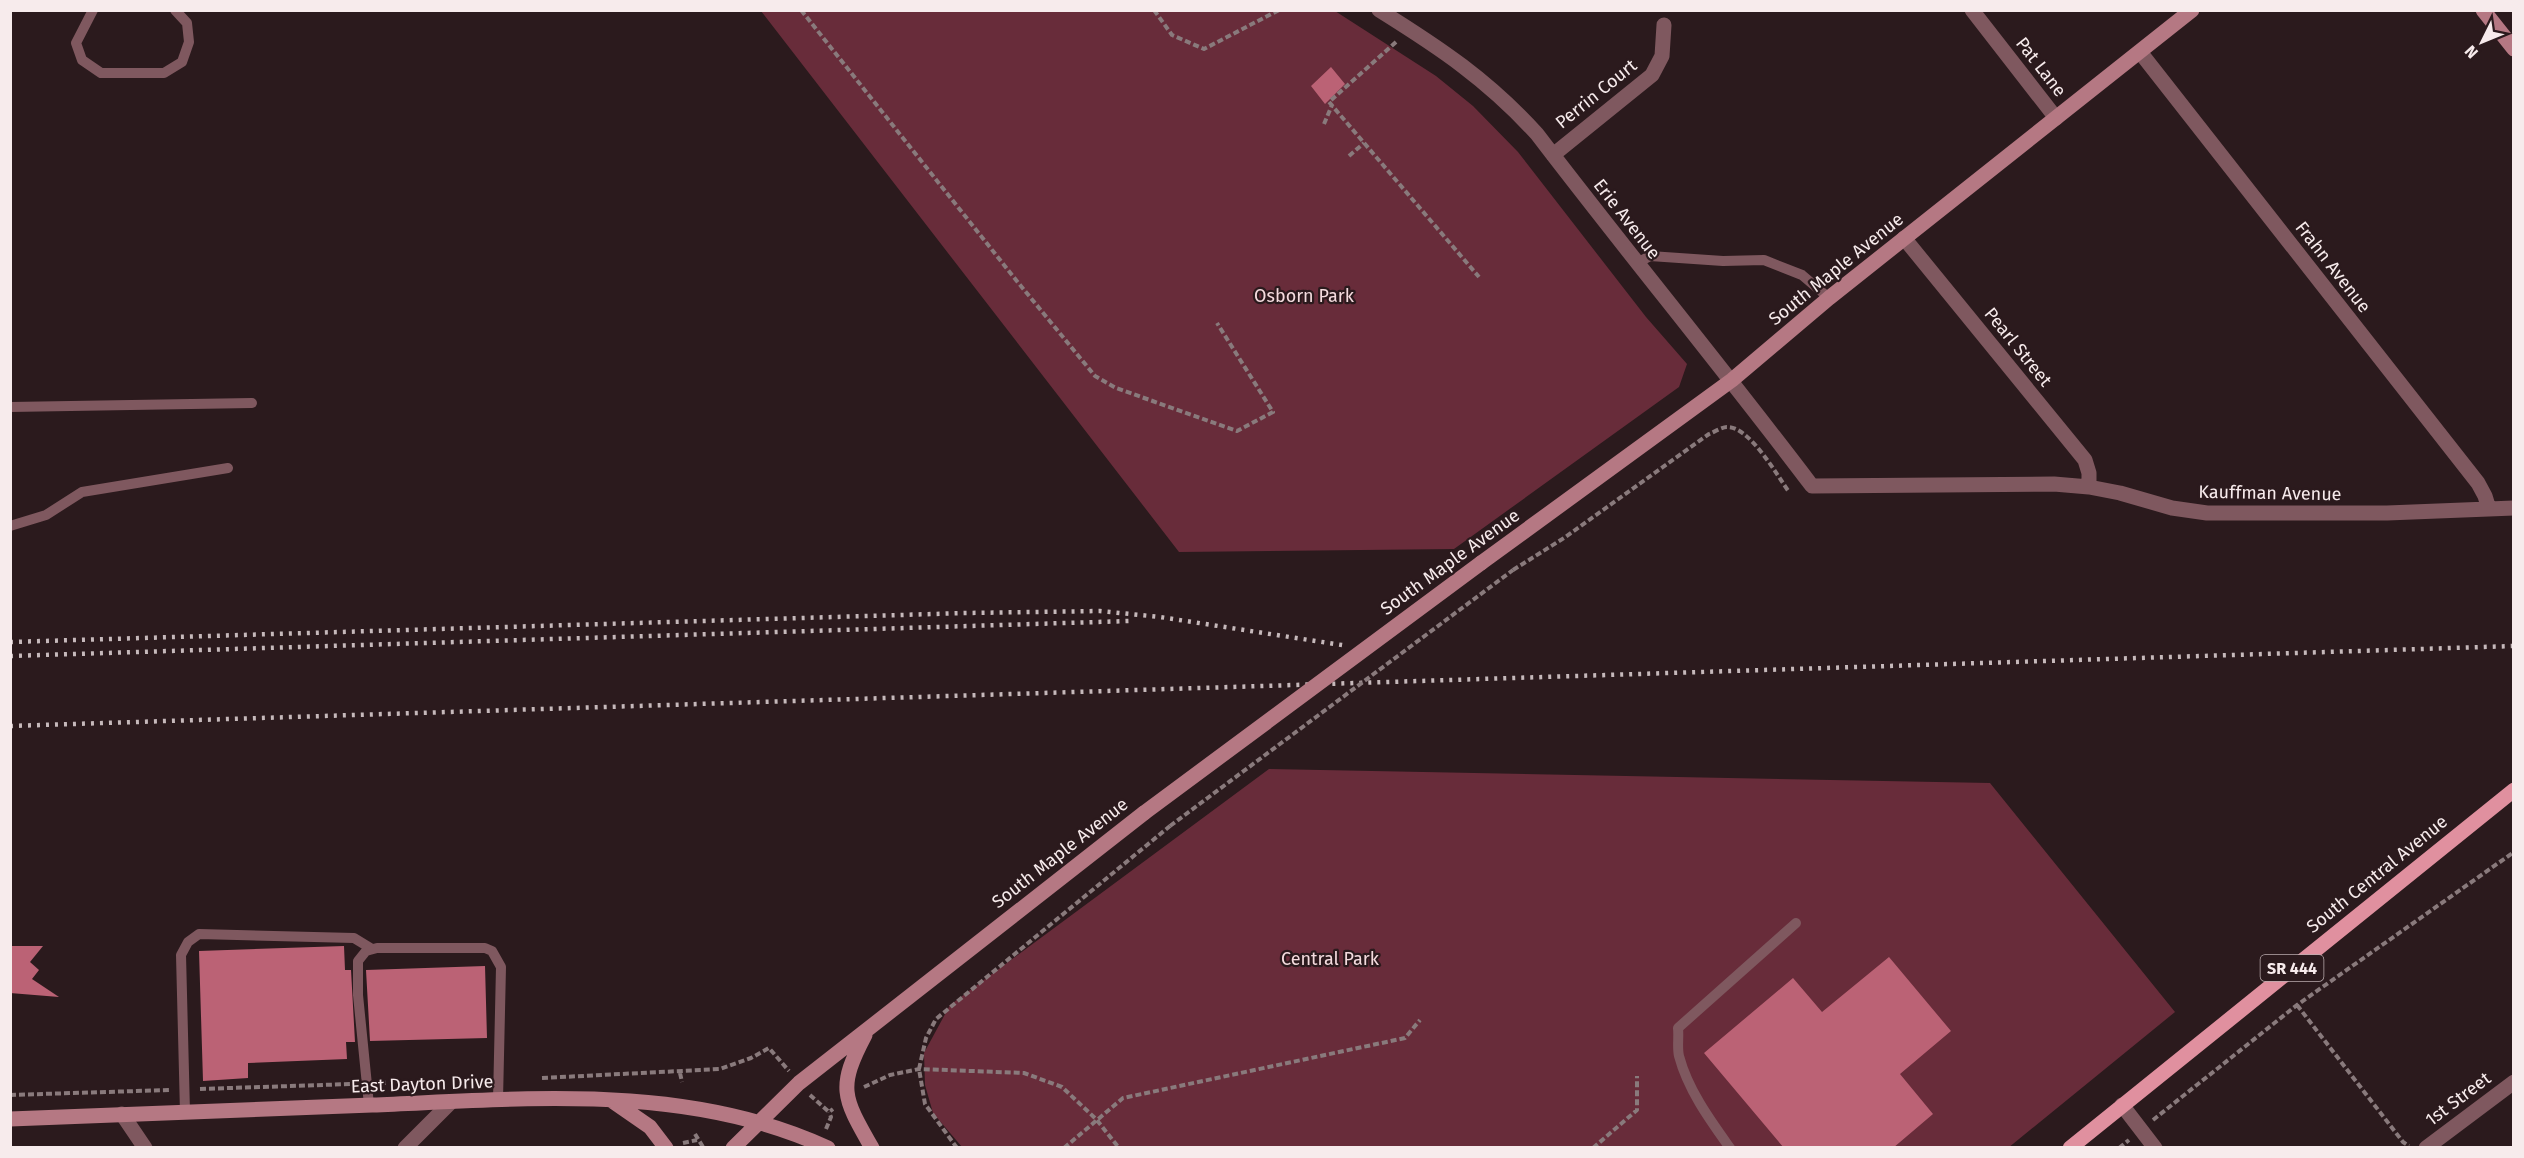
<svg xmlns="http://www.w3.org/2000/svg" width="2524" height="1158" font-family="'Fira Sans',sans-serif">
	<style>
		.green { fill: #682c3a }
		.building { fill: #bb6275 }
		.lines { fill: none; stroke-linecap: round; stroke-linejoin: round }
		.path { stroke: #897a7c; stroke-width: 4; stroke-dasharray: 6 3; stroke-linecap: butt }
		.lane { stroke: #7f585f; stroke-width: 10 }
		.street { stroke: #7f585f; stroke-width: 15 }
		.secondary { stroke: #b57883; stroke-width: 15 }
		.primary { stroke: #e0909f; stroke-width: 15 }
		.rail { stroke: #c6b9bb; stroke-width: 4.5; stroke-dasharray: 3 6; stroke-linecap: butt }
		.path-bridge { stroke: #897a7c; stroke-width: 4; stroke-dasharray: 6 3; stroke-linecap: butt }
		.secondary-bridge { stroke: #b57883; stroke-width: 15 }
		.labels { text-anchor: middle; stroke-width: 4.5; stroke-linejoin: round; paint-order: stroke }
		.shield { fill: #2b1a1d; stroke: #baacae; stroke-width: 1.5 }
		.shield-label { font-size: 16px; font-weight: bold; fill: #f7ebec }
		.street-label { font-size: 18px; fill: #f7ebec; stroke: #2b1a1d }
		.park-label { font-size: 18px; fill: #f4dbde; stroke: #2b1a1d }
	</style>
	<rect width="100%" height="100%" fill="#2b1a1d"/>
	<path class="green" d="M761,11H1335L1436,76L1473,106L1518,152L1646,317L1687,364L1679,387L1454,549L1179,552Z
		M1269,769L1990,783L2175,1012L2008,1148L962,1147L933,1113L925,1085L924,1053L950,1005Z"/>
	<path class="building" d="M1331,67L1345,84L1325,104L1311,86Z
		M10,946H43L30,962L39,970L32,979L59,997L10,993Z
		M344,946L345,970H351L355,1042H346L347,1059L248,1063V1078L203,1081L199,951Z
		M1889,957L1951,1031L1900,1074L1933,1114L1893,1148H1784L1704,1053L1793,978L1822,1012Z
		M485,966L487,1038L370,1041L366,970Z"/>
	<g class="lines">
		<path class="path" d="M801,10L1016,280L1095,376L1116,388L1237,431L1273,412L1217,323
			M1154,10L1172,35L1204,49L1279,10
			M1396,42L1329,102L1479,277
			M1324,124L1332,105
			M1349,156L1364,143
			M1513,570L1564,538L1709,434C1714,432 1722,427 1727,427C1749,426 1777,475 1789,492
			M2297,1005L2403,1142L2409,1146
			M680,1073L682,1082
			M542,1078L720,1069L751,1058L769,1048L789,1071
			M380,1083L427,1082
			M864,1087L890,1075L919,1069L1024,1073L1062,1087L1096,1119L1119,1148
			M200,1089L352,1084
			M10,1095L169,1090
			M810,1095L829,1112L833,1109
			M2153,1120L2297,1005L2514,852
			M826,1129L831,1117L829,1112
			M695,1134L703,1147
			M683,1143L697,1140
			M957,1148L925,1104L919,1069L926,1038L936,1019L1170,826
			M1064,1148L1123,1098L1405,1038L1420,1020
			M1593,1148L1637,1110V1076
			M2119,1148L2129,1140"/>
		<path class="lane" d="M93,10L76,43L82,60L101,73H164L182,62L189,42L187,23L175,10
			M1637,263L1650,256L1723,261L1764,260L1802,275L1829,298
			M10,407L252,403
			M10,526L46,515L82,492L228,468
			M369,1105L358,995V961L366,951L377,948H485L492,951L501,967L498,1100
			M185,1112L181,955L188,942L199,934L354,938L372,949
			M1730,1148C1710,1120 1688,1090 1679,1056C1677,1048 1679,1037 1678,1028L1796,923"/>
		<path class="street" d="M1379,10C1440,48 1488,80 1537,134C1627,252 1722,367 1812,486L2054,484L2089,487L2120,493L2172,508L2207,513H2387L2514,508
			M1972,10L2056,118
			M2140,52L2478,483L2485,496L2489,509
			M1553,155L1652,75L1662,56L1664,25
			M1904,238L2085,460L2089,473V487
			M2122,1105L2155,1148
			M122,1114L145,1148
			M405,1148L451,1102
			M2426,1148L2514,1082"/>
		<path class="secondary" d="M2483,10L2514,49
			M1481,563L1732,380L1829,298L2192,10
			M865,1035C837,1088 843,1097 872,1148
			M611,1100L650,1127L666,1148
			M10,1119C131,1114 252,1109 372,1105C524,1099 686,1082 828,1148
			M733,1148L799,1083L1144,813"/>
		<path class="primary" d="M2070,1148L2514,790"/>
		<path class="rail" d="M10,642L966,613L1100,611L1160,617L1348,646
			M10,656L1129,621
			M10,726L2514,646"/>
		<path class="path-bridge" d="M1170,826L1513,570"/>
		<path class="secondary-bridge" d="M1144,813L1481,563"/>
	</g>
	<g class="labels">
		<rect class="shield" x="2260.5" y="955" width="63" height="26" rx="4.5"/>
		<g class="shield-label">
			<text x="2292" y="974">SR 444</text>
		</g>
		<g class="street-label">
			<text transform="translate(2041 67) rotate(52)" y="6">Pat Lane</text>
			<text transform="translate(1596 94) rotate(-39)" y="6">Perrin Court</text>
			<text transform="translate(1627 219) rotate(52)" y="6">Erie Avenue</text>
			<text transform="translate(2333 267) rotate(52)" y="6">Frahn Avenue</text>
			<text transform="translate(1836 269) rotate(-39)" y="6">South Maple Avenue</text>
			<text transform="translate(2018 347) rotate(51)" y="6">Pearl Street</text>
			<text transform="translate(2270 493) rotate(1)" y="6">Kauffman Avenue</text>
			<text transform="translate(1450 562) rotate(-36)" y="6">South Maple Avenue</text>
			<text transform="translate(1060 853) rotate(-38)" y="6">South Maple Avenue</text>
			<text transform="translate(2377 874) rotate(-39)" y="6">South Central Avenue</text>
			<text transform="translate(422 1084) rotate(-2)" y="6">East Dayton Drive</text>
			<text transform="translate(2458 1099) rotate(-37)" y="6">1st Street</text>
		</g>
		<g class="park-label">
			<text x="1304" y="302">Osborn Park</text>
			<text x="1330" y="965">Central Park</text>
		</g>
	</g>
	<rect width="2524" height="1158" fill="none" stroke="#f7ebec" stroke-width="24"/>
	<g transform="translate(2482 42) rotate(227)" stroke="#2b1a1d" stroke-width="4.5" paint-order="stroke">
	<path d="M0-4.5L10 22L0 15L-10 22Z" fill="#f7ebec"/>
	<text y="-9" font-size="16" font-weight="bold" text-anchor="middle" fill="#f7ebec">N</text>
	</g>
</svg>
